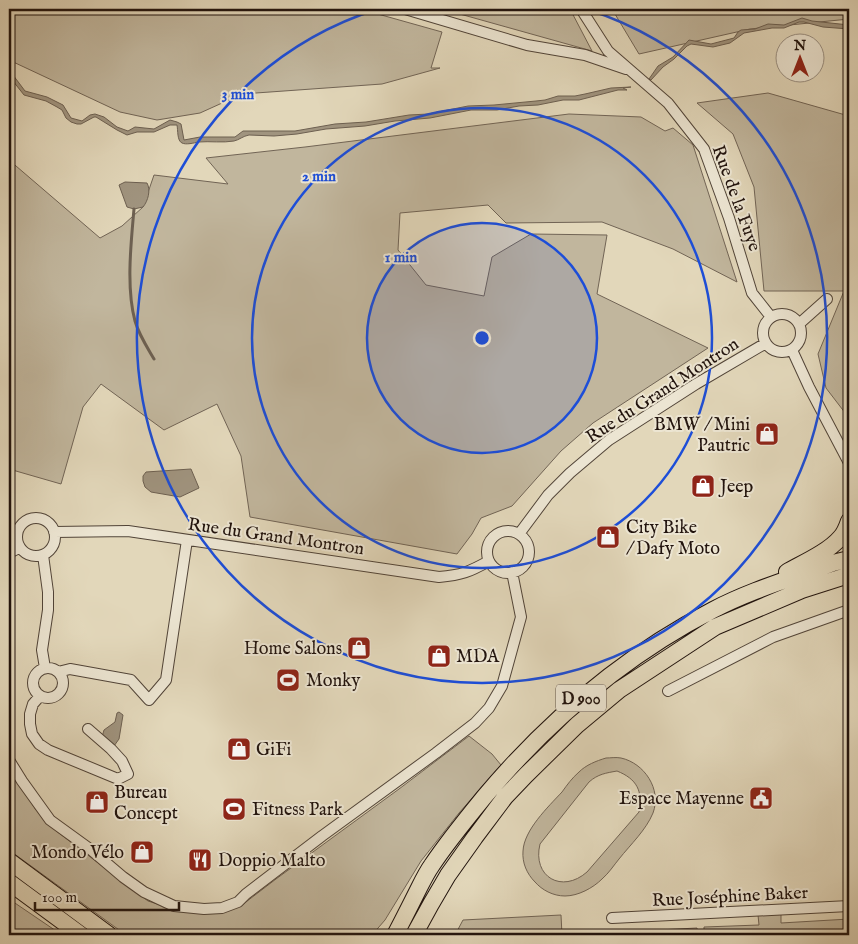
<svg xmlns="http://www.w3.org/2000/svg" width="858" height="944" font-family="'IM FELL English',serif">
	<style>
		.green { fill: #c1b69d; stroke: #716455; fill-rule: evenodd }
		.water { fill: #a0947f; stroke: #6d6051 }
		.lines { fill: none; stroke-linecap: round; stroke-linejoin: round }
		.stream { stroke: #6d6051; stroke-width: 3 }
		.street-casing { stroke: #514438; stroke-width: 12 }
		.primary-casing { stroke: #21130d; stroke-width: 18 }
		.street { stroke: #ece5d2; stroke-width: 10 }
		.primary { stroke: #e2d7ba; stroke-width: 16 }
		.ring { fill: none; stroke: #1d4ed8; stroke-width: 2.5 }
		.labels { text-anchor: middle; stroke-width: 4; stroke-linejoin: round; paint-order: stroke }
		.shield { fill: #ece5d2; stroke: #5e5248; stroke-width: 1 }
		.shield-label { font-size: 16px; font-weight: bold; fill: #21130d }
		.street-label { font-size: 18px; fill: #21130d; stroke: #ece5d2 }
		.poi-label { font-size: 18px; fill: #21130d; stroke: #ece5d2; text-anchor: start }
		.centre { fill: #1d4ed8; stroke: #ece5d2; stroke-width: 2.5 }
		.ring-label { font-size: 15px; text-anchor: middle; font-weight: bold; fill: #1d4ed8; stroke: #ece5d2; stroke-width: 4; stroke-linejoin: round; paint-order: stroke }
	</style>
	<rect width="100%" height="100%" fill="#e2d7ba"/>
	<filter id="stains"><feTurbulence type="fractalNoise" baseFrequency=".004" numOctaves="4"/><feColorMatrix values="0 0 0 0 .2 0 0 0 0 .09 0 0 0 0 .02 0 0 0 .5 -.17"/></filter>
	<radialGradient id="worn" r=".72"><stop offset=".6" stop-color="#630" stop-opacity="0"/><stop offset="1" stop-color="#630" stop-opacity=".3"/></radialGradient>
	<path class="green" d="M9,9H360L442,32L431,68H440L382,84L242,94L200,113L157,120L120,112L9,60Z
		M442,9H570L592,51Z
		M612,9H849V19L750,29L639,54Z
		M768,93L849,116V418L826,388L818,354L844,291H764L754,187L733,134L697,103Z
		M569,114L641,117L665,131L673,128L693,145L737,282L673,249L602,222L506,223L488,205L400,213L398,250L426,285L484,296L492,257L531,234L607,235L597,294L708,348L593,423L561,451L512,506L481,518L472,534L457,554L250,517L241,456L217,404L164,430L101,384L83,407L61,484L9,469V160L100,238L122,226L143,207L154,175L228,184L206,158L305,147Z
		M469,736L492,754L501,765L459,813L421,861L385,920L372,935H126L9,850V766L36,810L55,830L148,901L180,911L221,913L242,905L276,879L399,789Z
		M606,758C610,758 616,757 621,758C644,763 662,789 653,813C646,830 631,844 619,859C614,865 609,873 602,879C593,888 578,896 565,896C553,896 542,890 535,882C527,874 522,863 523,851C524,830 548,807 562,792C567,785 572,778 579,772C586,765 596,761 606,758ZM617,771C637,779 643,791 639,812L587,872C562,894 532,877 540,844L589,782C598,774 606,773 617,771Z
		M9,899L62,935H9Z
		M781,914V923L849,919V935H704V927L759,925L758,915Z
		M561,915L562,935H455L463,920Z
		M697,928L698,935H618L620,932Z"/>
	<path class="water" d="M802,18L812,21L849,25V29L823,27L804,22H799L784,28H772L744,33L730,43L713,47L691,44L687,46L674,59L663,67L651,80L649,79L658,66L673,57L689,40L711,44L734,38L738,32L741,30L755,29L768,24L784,25Z
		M9,71H10L25,91L47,97L63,105L71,118L82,121L90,115L95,114L104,117L117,127L128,131L135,127L154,129L170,120L177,122L181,124L184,140L200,137H235L243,131H295L335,124L366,122L409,115L428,114L468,106L494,105L536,101L545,100L558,96H575L585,94L611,88L631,87L623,88L627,90H618L579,100H563L538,105L519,106L497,110H471L430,118L395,121L365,126L326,129L297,134L274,136L249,135C243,136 239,140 234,141C223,143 210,141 198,142C194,143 186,145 182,143C177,141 178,130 177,125H170L154,132H137L127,135L117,130L96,117H94L81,124H77L71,122L66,118L62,110L57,107L46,101L24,95L9,76Z
		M125,182L147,183C151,190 148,201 143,207L134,209L127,207L119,185Z
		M191,469L199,488L180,497L151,492L145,487L143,481V476L146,472Z
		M119,712L123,715L119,739L114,746L102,737L104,730L115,722L117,713Z"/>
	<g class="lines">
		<path class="stream" d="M134,209C131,243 126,288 135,321C139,335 147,347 154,359"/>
		<g class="street-casing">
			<path id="street" d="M405,9L527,45L585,55L626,69
				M581,9L608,51L668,103L704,149L729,218L752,293L771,317
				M763 333a19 19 0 1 1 38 0a19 19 0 1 1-38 0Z
				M799,324L827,299
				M792,350L809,387L849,463
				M17 537a19 19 0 1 1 38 0a19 19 0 1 1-38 0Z
				M487 552a21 21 0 1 1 42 0a21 21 0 1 1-42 0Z
				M54,532L128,531L439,577C462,575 469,572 489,561
				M519,534L548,495L570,473L609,440L696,384L766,343
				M9,553L19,548
				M43,555L48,592V610L42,650L45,668
				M33 683a15 15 0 1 1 30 0a15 15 0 1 1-30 0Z
				M58,672L70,669L131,680L149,700L166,680L187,540
				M668,691L773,637L849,610
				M40,696L33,704L30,714V724L32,734L39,744L48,750L118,779L128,774L122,761L111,749L88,729
				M9,760L22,781L50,820L90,849L123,877L144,892L174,906L204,909L222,908L238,902L246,894L322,836L436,753L475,723L489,708L502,686L521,617L512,572
				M612,918L849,906"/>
		</g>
		<g class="primary-casing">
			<path id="primary" d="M787,572C803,563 828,552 840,538C844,534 847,527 849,521
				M9,861L109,935
				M9,882L81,935
				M395,935C403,920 411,904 419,888C423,880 427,872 432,865C448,841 467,818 485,796C550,719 624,656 713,610C751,590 793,578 833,563L849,559
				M414,935L431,904L448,875L475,837L505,797L526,775L577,725L619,690L715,627L802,590L849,575"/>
		</g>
		<use href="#street" class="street"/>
		<use href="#primary" class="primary"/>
	</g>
	<circle cx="482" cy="338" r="115" fill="#1d4ed8" fill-opacity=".12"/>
	<g class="ring">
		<circle cx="482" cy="338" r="115"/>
		<circle cx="482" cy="338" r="230"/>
		<path d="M586 9A345 345 0 1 1 378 9"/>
	</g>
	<defs>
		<g id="shop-square" transform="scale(1.25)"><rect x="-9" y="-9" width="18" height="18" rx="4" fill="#8f2418" stroke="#ece5d2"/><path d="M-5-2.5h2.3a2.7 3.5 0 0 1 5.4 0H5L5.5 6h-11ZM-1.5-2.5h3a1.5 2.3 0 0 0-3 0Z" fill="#fff"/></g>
		<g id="stadium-square" transform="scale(1.25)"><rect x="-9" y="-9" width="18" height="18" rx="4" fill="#8f2418" stroke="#ece5d2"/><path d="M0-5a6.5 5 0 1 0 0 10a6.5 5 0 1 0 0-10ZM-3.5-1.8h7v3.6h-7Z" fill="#fff"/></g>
		<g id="civic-square" transform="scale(1.25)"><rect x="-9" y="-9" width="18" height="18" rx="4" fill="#8f2418" stroke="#ece5d2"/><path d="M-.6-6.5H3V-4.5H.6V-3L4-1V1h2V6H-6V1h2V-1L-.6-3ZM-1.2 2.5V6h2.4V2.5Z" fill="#fff"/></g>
		<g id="restaurant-square" transform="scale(1.25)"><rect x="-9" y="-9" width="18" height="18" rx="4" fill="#8f2418" stroke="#ece5d2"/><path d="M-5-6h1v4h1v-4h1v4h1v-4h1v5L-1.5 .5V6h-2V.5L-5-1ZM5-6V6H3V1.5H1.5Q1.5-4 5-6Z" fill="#fff"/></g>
	</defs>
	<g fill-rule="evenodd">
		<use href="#shop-square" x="767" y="434"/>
		<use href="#shop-square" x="703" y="486"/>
		<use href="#shop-square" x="608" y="537"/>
		<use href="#shop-square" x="359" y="648"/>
		<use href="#shop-square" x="439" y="656"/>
		<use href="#stadium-square" x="288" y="680"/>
		<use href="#shop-square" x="239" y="749"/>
		<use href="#civic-square" x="761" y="798"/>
		<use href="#shop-square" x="97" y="802"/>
		<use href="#stadium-square" x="234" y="809"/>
		<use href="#shop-square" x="142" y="852"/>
		<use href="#restaurant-square" x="200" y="860"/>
	</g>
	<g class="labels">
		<rect class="shield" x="556" y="684.5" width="50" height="27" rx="4"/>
		<g class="shield-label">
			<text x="581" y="704">D 900</text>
		</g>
		<g class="street-label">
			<text transform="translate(737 198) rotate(70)" y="6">Rue de la Fuye</text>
			<text transform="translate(662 390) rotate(-33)" y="6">Rue du Grand Montron</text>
			<text transform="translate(276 536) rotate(8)" y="6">Rue du Grand Montron</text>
			<text transform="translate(730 896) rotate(-3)" y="6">Rue Joséphine Baker</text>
		</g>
		<g class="poi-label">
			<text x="750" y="430" text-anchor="end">BMW / Mini<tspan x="750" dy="21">Pautric</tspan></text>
			<text x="720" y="492">Jeep</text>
			<text x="626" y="533">City Bike<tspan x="626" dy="21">/ Dafy Moto</tspan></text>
			<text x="342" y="654" text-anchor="end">Home Salons</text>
			<text x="456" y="662">MDA</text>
			<text x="306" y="686">Monky</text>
			<text x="256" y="755">GiFi</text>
			<text x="114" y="798">Bureau<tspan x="114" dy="21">Concept</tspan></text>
			<text x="744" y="804" text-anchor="end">Espace Mayenne</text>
			<text x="252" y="815">Fitness Park</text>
			<text x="124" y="858" text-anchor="end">Mondo Vélo</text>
			<text x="218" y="866">Doppio Malto</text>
		</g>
	</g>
	<circle cx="482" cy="338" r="8" class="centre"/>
	<g class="ring-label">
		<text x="238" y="99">3 min</text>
		<text x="319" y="181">2 min</text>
		<text x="401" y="262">1 min</text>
	</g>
	<rect width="858" height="944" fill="none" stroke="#e2d7ba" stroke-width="30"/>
	<rect x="10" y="10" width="838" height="924" fill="none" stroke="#21130d" stroke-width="2.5"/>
	<rect x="15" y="15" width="828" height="914" fill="none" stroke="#21130d"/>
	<g transform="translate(800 58)"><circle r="24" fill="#ece5d2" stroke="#9b9183"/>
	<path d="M0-4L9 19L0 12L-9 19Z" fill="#8f2418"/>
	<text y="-8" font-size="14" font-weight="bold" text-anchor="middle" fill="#21130d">N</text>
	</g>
	<path d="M35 902v8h144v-8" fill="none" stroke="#21130d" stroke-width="2.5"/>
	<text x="42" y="902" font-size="15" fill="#21130d" stroke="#ece5d2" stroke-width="4" paint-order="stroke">100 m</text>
	<rect width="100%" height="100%" filter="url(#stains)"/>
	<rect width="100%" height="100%" fill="url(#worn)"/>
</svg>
